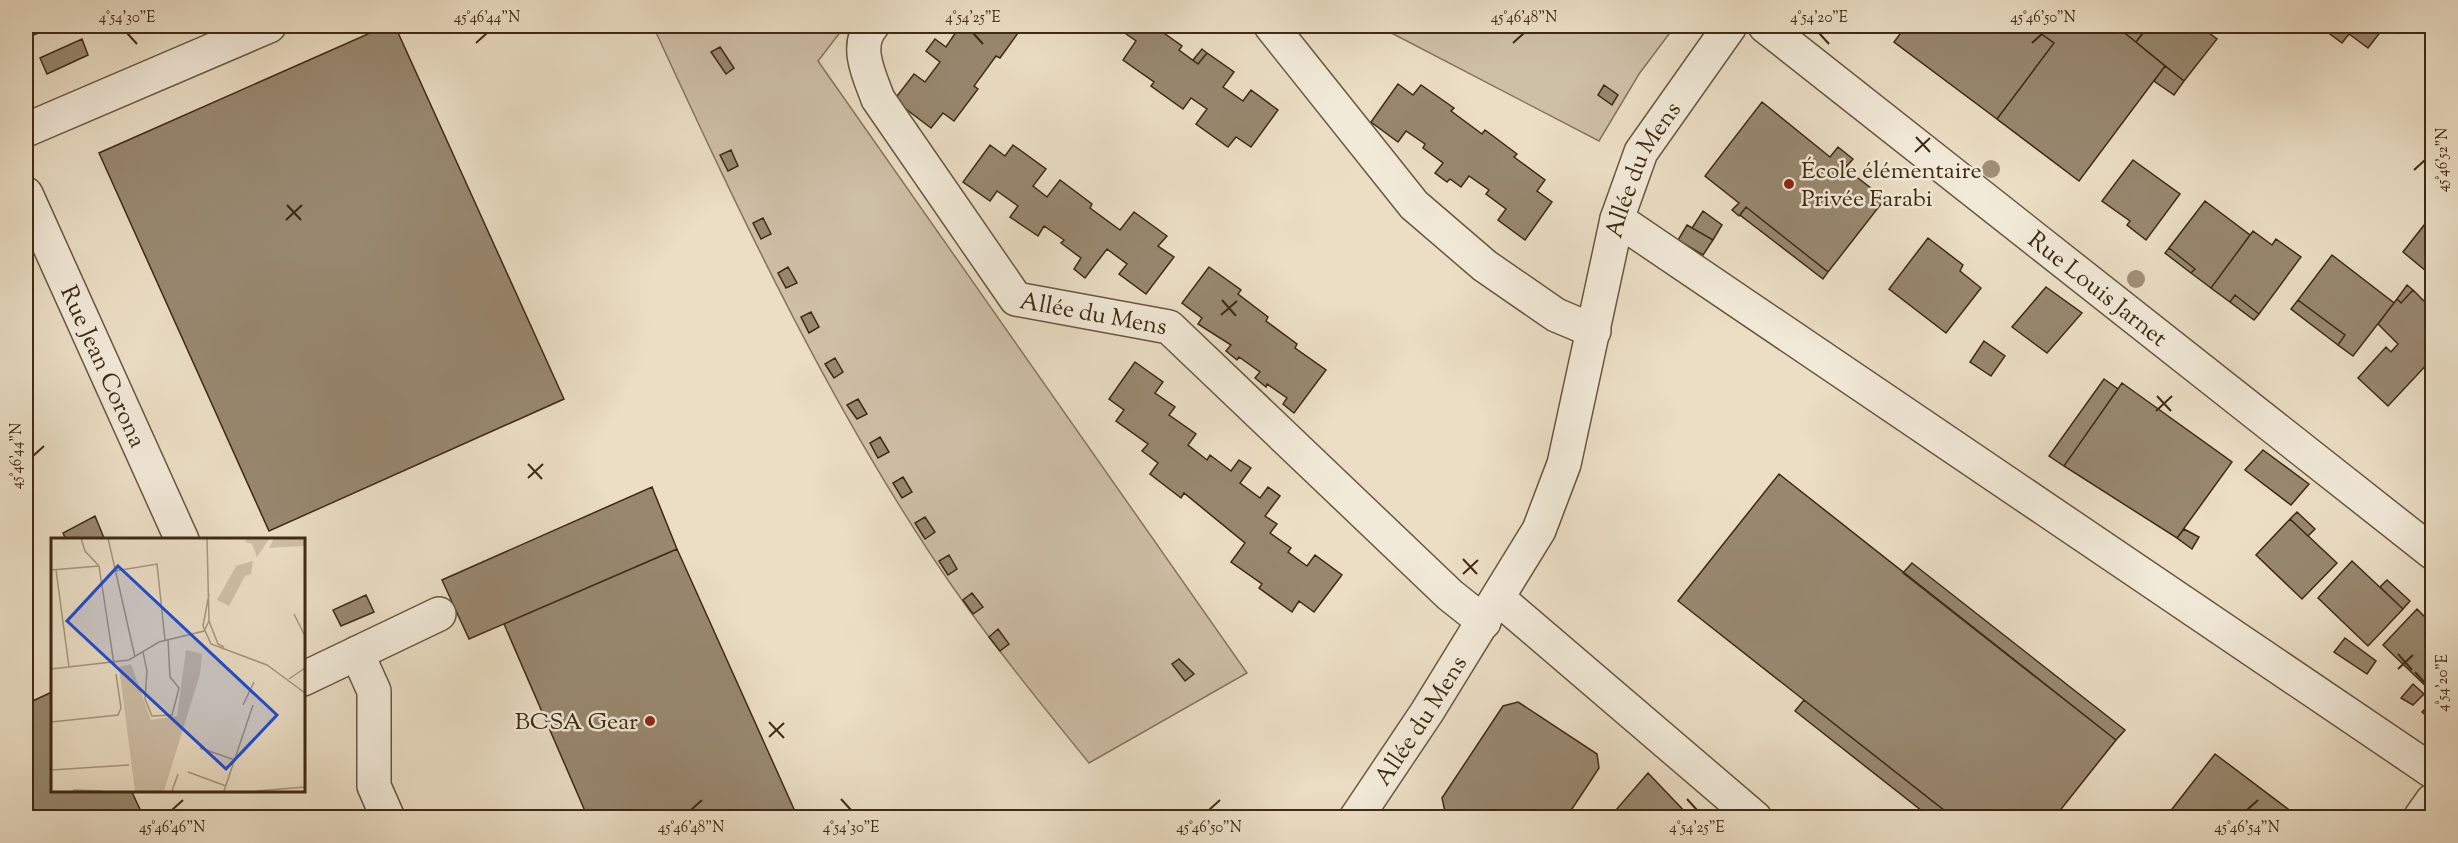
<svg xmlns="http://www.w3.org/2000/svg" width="2458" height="843" font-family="'Sorts Mill Goudy',serif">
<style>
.green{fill:#cebfa7;stroke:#86745d;stroke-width:1.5}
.building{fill:#988870;stroke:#3e2a13;stroke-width:1.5}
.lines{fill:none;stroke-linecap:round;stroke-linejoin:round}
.minor-casing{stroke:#695740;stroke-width:36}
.minor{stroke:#f2ead9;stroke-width:33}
.tree{fill:#a08f77}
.ticks{fill:none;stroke:#3e2a13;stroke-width:2}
.poi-dot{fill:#8f2418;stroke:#f2ead9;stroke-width:2}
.labels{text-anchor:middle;stroke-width:5;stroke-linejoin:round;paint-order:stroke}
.poi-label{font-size:24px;fill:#3e2a13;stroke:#f2ead9;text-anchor:start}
.street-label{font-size:24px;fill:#3e2a13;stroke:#f2ead9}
.inset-road{fill:none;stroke:#a6967e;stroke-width:1.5}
.view{fill:#1d4ed8;fill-opacity:0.15;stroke:#1d4ed8;stroke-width:3}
.inset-edge{fill:none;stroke:#3e2a13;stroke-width:3}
.neatline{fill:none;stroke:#3e2a13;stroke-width:2}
.ticks-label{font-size:15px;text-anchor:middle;fill:#3e2a13}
</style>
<rect width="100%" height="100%" fill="#ebdec5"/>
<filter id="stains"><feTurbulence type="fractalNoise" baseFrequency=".00333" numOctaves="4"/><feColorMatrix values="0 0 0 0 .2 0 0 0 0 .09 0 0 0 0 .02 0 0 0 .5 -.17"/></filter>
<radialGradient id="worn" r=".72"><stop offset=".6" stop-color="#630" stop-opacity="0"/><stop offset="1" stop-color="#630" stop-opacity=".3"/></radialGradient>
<path class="green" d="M653 26H845L818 61 1247 673 1089 763C1041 704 993 645 950 583 831 410 741 216 653 26Z
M1378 26H1675L1639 74 1599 141Z"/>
<path class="building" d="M26 26H56L31 36Z
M386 26H395L564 399 269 531 99 153Z
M960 26 964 29 967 26H1023L1000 58 996 56 974 86 978 89 954 121 943 113 931 128 894 100 914 74 925 82 940 62 926 51 935 39 946 47Z
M1115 26H1165L1161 31 1182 46 1179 50 1198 64 1207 53 1234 72 1223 87 1243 101 1251 90 1278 110 1251 147 1236 137 1228 147 1196 124 1207 109 1191 98 1183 109 1151 86 1154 82 1123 60 1136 41Z
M1906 26H2030L2054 43 1997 119 1894 42Z
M2030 26H2116L2165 66 2079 181 1997 119 2054 43Z
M2116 26H2145L2147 27 2136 42Z
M2149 26H2200L2217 39 2184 81 2136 42Z
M2336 26H2385L2368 48 2349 34 2342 43 2330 34Z
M82 39 88 55 47 74 40 58Z
M720 47 734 68 726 74 711 52Z
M1202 49 1207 53 1198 64 1193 60Z
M2165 66 2184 81 2174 95 2154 81Z
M1398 84 1413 95 1421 85 1454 108 1451 111 1482 134 1485 130 1517 154 1514 157 1545 180 1537 191 1552 202 1525 240 1498 220 1506 209 1486 194 1489 190 1469 176 1461 187 1450 179 1447 182 1435 173 1443 163 1423 148 1425 144 1406 131 1398 142 1371 122Z
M1604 85 1618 95 1612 105 1598 95Z
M1762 102 1830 157 1838 147 1853 159 1845 168 1885 199 1828 272 1746 207 1739 216 1732 210 1739 203 1705 176Z
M990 145 1005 156 1013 145 1046 169 1033 186 1047 197 1060 180 1092 204 1090 208 1120 230 1134 212 1167 236 1158 246 1174 257 1146 294 1119 274 1127 264 1107 249 1085 278 1074 269 1081 258 1061 243 1064 240 1044 226 1038 236 1010 217 1018 206 997 191 990 201 963 182Z
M731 150 738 166 728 171 720 155Z
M2133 160 2180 194 2146 240 2127 225 2130 221 2102 201Z
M2205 201 2250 235 2211 288 2191 273 2195 269 2169 248Z
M1746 207 1828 272 1823 279 1740 215Z
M1703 211 1722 225 1713 240 1692 228Z
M2432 215V276L2403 252Z
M763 218 771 234 761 239 753 223Z
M1687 225 1713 240 1703 255 1678 240Z
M2253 231 2272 245 2276 239 2301 257 2259 314 2235 295 2230 302 2211 288Z
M1928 238 1963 265 1960 271 1981 288 1946 333 1889 289Z
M2169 248 2195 269 2191 273 2165 253Z
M2332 255 2394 303 2353 356 2338 345 2345 335 2298 300Z
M788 267 797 283 786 288 778 273Z
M1209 267 1241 290 1238 294 1268 317 1266 321 1297 344 1295 348 1326 370 1294 413 1283 404 1287 398 1267 384 1266 387 1255 378 1260 372 1239 357 1237 360 1226 351 1231 345 1198 324 1202 318 1182 303Z
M2407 285 2413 290 2401 303 2397 299Z
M2046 287 2082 313 2047 353 2012 327Z
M2413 290 2432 309V359L2388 406 2358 378 2386 347 2391 352 2398 344 2378 324 2397 299 2401 303Z
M2235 295 2259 314 2254 320 2230 302Z
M2298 300 2345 335 2338 345 2291 309Z
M811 312 819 327 809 333 801 317Z
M1984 341 2005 356 1991 376 1970 362Z
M835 358 843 372 834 378 825 364Z
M1135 362 1163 382 1155 393 1175 407 1169 415 1196 434 1188 445 1207 460 1210 455 1231 471 1239 460 1251 468 1240 483 1260 498 1268 487 1280 496 1265 516 1277 524 1270 533 1291 548 1288 552 1307 566 1315 555 1342 575 1314 612 1299 601 1292 612 1259 588 1262 584 1231 562 1245 543 1184 493 1181 498 1150 474 1158 463 1142 451 1148 444 1116 421 1124 410 1109 399Z
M2104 379 2118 389 2064 466 2049 456Z
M2122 383 2232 462 2177 538 2064 466Z
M858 399 867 414 857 419 847 405Z
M880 437 889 452 878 458 870 443Z
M2263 450 2309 484 2291 505 2245 470Z
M1779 474 2116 740 2054 818H1954L1678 601Z
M903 477 912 492 902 498 893 483Z
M652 487 677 549 469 639 442 580Z
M2297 512 2315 529 2308 536 2290 519Z
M95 516 104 538 66 540 63 533Z
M925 517 935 532 925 539 915 523Z
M2290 519 2337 563 2302 599 2256 555Z
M2184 529 2199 537 2192 549 2177 538Z
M677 549 798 818H588L504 624Z
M949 555 957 569 948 575 939 561Z
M2352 561 2403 609 2368 646 2318 598Z
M1912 563 2125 730 2116 740 1903 573Z
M2387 580 2410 601 2403 609 2380 587Z
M972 593 983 607 973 614 963 600Z
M366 595 374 612 341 626 333 610Z
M2417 609 2432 624V685L2429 689 2383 645Z
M998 629 1009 644 1000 651 989 637Z
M2345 638 2376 661 2367 674 2334 652Z
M1179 659 1194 674 1185 681 1172 664Z
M2413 684 2424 694 2413 705 2401 698Z
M52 692V790H131L144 818H26V704Z
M1804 700 1954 818H1931L1795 711Z
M1518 702 1597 754 1599 768 1566 818H1454L1445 812 1442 798 1503 706Z
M2431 703 2432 704V721L2422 712Z
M2215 754 2300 818H2165Z
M1648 773 1691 818H1609Z"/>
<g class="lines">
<defs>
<g id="minor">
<path id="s1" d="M872 26C854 46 870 77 878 99L1016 299 1169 327 1450 595 1484 622"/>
<path d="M1271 26 1414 205 1485 266 1556 315 1594 331"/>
<path id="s2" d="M1765 26 2432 552"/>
<path d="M26 130 269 26"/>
<path id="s3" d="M26 194 182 540"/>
<path d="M1617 219 2432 771"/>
<path d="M1499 599 1755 818"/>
<path d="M357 653 374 691V786L388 818"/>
<path d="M303 679 439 614"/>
<path id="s4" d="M1356 818 1427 712 1539 530 1564 464 1617 219 1641 152 1730 26"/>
<path d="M2420 818 2432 801"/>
</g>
</defs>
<use href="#minor" class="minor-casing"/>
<use href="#minor" class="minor"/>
</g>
<g class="tree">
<circle cx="1991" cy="169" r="9"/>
<circle cx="2136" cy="279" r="9"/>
</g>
<path class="ticks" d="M127 33 137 44M973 33 983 44M1819 33 1829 44M476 43 487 33M1513 43 1524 33M2032 43 2043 33M1916 137 1930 152M1915 152 1930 138M2414 170 2425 160M287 205 301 220M286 220 302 205M1222 300 1236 316M1221 315 1237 301M2157 396 2171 411M2156 411 2172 396M33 456 44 446M528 464 542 479M528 478 543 464M1463 559 1477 574M1463 574 1478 560M2398 654 2412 670M2398 669 2413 655M2415 672 2425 683M769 722 784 738M769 737 784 723M841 799 851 810M1687 799 1697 810M172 810 183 800M691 810 702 800M1209 810 1220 800M2247 810 2258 800"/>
<g class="poi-dot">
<circle cx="1789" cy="184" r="6"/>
<circle cx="650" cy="721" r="6"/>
</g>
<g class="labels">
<g class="poi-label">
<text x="1801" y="178">École élémentaire<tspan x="1801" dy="28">Privée Farabi</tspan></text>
<text x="638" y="729" text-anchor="end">BCSA Gear</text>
</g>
<g class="street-label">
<text dy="8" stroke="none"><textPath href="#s4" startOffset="718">Allée du Mens</textPath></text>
<text dy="8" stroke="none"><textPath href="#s2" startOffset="424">Rue Louis Jarnet</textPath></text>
<text dy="8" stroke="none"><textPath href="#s1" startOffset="399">Allée du Mens</textPath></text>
<text dy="8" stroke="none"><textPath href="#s3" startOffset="189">Rue Jean Corona</textPath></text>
<text dy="8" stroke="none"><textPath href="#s4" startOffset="117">Allée du Mens</textPath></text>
</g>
</g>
<g transform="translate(51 538)">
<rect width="254" height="254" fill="#ebdec5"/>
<path d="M196 0H219L206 19 201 6 194 4ZM223 0H253V8L218 10ZM202 23 200 36 194 38 178 68 166 62 185 28ZM135 112 151 116 149 136 113 253H84L68 129 80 126 100 182 126 178Z" fill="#cebfa7"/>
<path class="inset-road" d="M30 0 34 13 48 28M57 0 84 119M156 0 158 83 167 106 173 109M48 28 63 126M0 32 48 28M5 32 18 129M64 33 106 26 114 102M158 56 152 88 160 106 216 127 254 155M243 76 254 98M92 114 96 133 94 161 101 178 121 177 128 150 119 139 117 101M0 131 78 122 108 104 153 93 158 83M238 141 254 130M192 167 203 144M0 184 67 177 70 170 65 136M149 210 184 222M0 232 78 227M137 234 175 248M22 252 52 253M121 253 127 236M173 253 202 167M206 253 254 249"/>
<path class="view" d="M67 28 226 177 175 231 16 83Z"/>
<rect width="254" height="254" class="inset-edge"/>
</g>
<rect width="2458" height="843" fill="none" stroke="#ebdec5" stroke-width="66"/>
<rect x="33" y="33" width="2392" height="777" class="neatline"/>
<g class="ticks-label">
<text x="127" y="22">4°54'30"E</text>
<text x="487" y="22">45°46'44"N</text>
<text x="973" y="22">4°54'25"E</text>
<text x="1524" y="22">45°46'48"N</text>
<text x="1819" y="22">4°54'20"E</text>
<text x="2043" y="22">45°46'50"N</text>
<text transform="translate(2442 160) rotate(-90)" y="5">45°46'52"N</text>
<text transform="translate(16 456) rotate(-90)" y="5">45°46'44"N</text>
<text transform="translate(2442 683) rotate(-90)" y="5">4°54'20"E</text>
<text x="172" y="832">45°46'46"N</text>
<text x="691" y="832">45°46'48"N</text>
<text x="851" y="832">4°54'30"E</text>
<text x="1209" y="832">45°46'50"N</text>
<text x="1697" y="832">4°54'25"E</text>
<text x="2247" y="832">45°46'54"N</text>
</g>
<rect width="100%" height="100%" filter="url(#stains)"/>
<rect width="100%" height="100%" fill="url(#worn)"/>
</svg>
